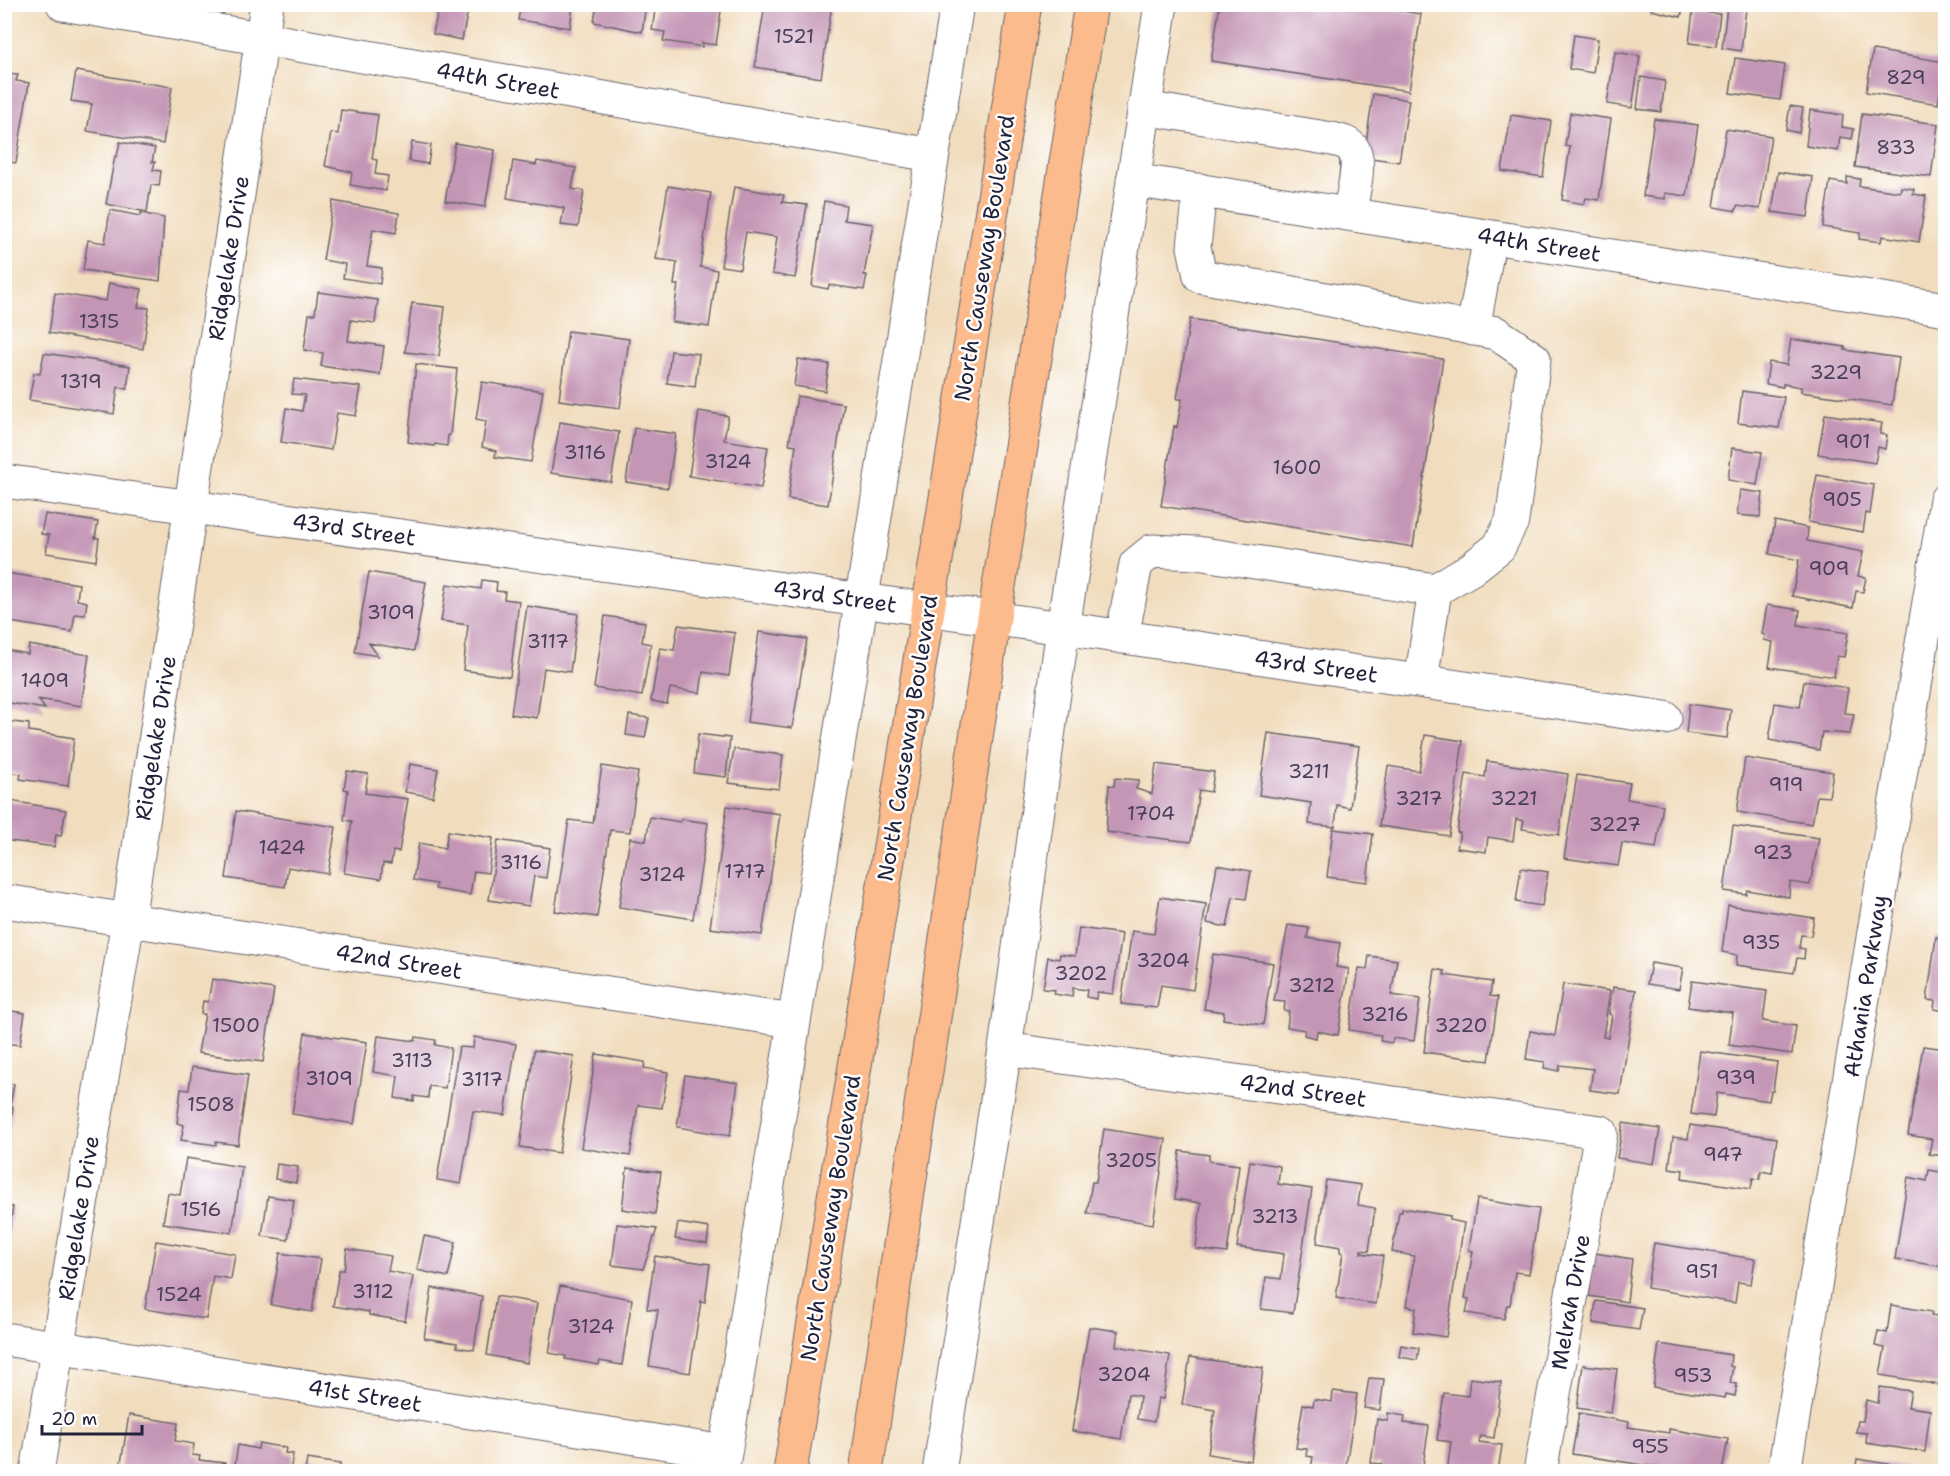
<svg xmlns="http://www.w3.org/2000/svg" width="1950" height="1476" font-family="'Shantell Sans',sans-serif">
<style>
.building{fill:#c496b6}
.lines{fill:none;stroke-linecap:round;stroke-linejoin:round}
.minor-casing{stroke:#6a6369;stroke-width:35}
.highway-casing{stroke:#6a6369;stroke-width:35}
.minor{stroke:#fff;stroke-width:33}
.highway{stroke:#fbbb8c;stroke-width:33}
.labels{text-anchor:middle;stroke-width:5;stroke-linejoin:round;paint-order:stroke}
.number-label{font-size:20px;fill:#4a3f5a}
.street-label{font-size:22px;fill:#22223b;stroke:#fff}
</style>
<rect width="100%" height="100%" fill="#fff"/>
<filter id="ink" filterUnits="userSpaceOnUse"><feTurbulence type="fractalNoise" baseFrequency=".0167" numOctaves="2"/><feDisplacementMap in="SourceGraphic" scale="12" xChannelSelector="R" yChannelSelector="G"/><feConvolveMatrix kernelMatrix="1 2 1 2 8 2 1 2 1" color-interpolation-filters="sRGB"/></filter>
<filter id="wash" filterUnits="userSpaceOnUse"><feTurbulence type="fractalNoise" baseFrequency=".008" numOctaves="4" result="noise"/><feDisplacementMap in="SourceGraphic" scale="24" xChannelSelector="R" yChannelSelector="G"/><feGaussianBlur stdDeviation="1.35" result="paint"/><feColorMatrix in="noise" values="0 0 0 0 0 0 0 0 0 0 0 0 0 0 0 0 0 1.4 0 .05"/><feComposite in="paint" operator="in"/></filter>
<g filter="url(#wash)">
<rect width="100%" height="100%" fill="#f1ddbe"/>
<g id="blocks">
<path class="building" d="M443 4H464L463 9 468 10 462 40 433 34 439 6H442Z
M521 4H573L570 28 518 20Z
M597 4H646L642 32 594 22Z
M656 4H722L716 45 702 43V47L663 41 665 32 652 30Z
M765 4H832L821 78 755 67Z
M1220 4H1360L1421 14 1409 91 1211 61Z
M1653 4H1684L1681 17 1651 10Z
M1909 4H1946V11L1909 6Z
M1727 7 1746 9 1741 51 1722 48Z
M1693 11 1720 14 1716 46 1689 43Z
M1574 35 1598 39 1593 73 1569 69Z
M1873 50 1945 62 1938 104 1866 92Z
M1615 52 1640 56 1632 108 1607 104Z
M1735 58 1785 65 1780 100 1730 93Z
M76 71 172 87 163 144 87 131 92 104 71 101Z
M5 74 18 75 16 81 29 83 16 163 4 161Z
M1641 77 1665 81 1661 112 1637 109Z
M1373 94 1409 100 1399 162 1364 157Z
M1790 106 1803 108 1799 133 1786 130Z
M341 110 378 115 372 159 377 160 375 174 388 176 386 191 350 185 352 172 325 166 331 133 338 134Z
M1810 110 1843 115 1842 127 1854 129 1852 139 1840 137 1838 151 1806 146Z
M1570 113 1611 119 1599 200 1586 198 1584 204 1562 200 1570 147 1565 146Z
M1862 114 1938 124 1931 177 1855 167Z
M1511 115 1551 121 1543 177 1502 171Z
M1654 119 1698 125 1687 196 1665 193V199L1643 196Z
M1726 129 1771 136 1760 209 1737 206 1736 211 1714 207Z
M120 142 155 148 152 162H155L153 170 161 171 159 186 151 185 147 212 106 204 115 156H117Z
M412 142 431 145 428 164 409 161Z
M455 143 495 150 485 207 445 201Z
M513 161 536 165 537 161 576 168 572 189 584 191 578 227 561 225 564 208 507 198Z
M1778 172 1813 177 1808 217 1772 212Z
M1847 177 1860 179 1859 186 1900 192 1901 187 1914 189 1913 194 1926 196 1919 242 1882 236 1881 242 1859 239 1860 233 1823 227 1830 181 1847 184Z
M668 186 711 193 700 267 717 270 709 327 672 322 678 285H674L677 262 656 259Z
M734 187 784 195 782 202 807 205 795 278 772 274 777 237 746 232 740 269 721 266Z
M333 201 399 213 396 233 373 229 367 266 382 268 380 284 343 278 345 264 323 260Z
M824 201 846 205 844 220 873 224 864 275H867L864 290 829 285 828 289 812 286Z
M110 210 140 216 141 213 164 218 160 281 83 270 88 240 105 243Z
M109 283 142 289 138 307 149 308 143 349 49 333 55 293 106 301Z
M318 292 378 300 375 323 351 320 348 341 384 346 380 375 321 366 323 353 304 350 309 314H315Z
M412 303 445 307 439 356 405 352Z
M1190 319 1443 359 1413 547 1161 506 1174 426 1177 427 1182 399H1177Z
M568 331 629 339 620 408 559 400Z
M1791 339 1845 347V350L1899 358 1892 405 1801 392V387L1783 384V387L1766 384 1769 362 1787 365Z
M671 351 699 354 695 387 667 383Z
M44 353 130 366 127 389 118 387 114 414 29 400 34 373 40 374Z
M798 359 829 364 825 391 794 386Z
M416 364 457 369 450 435H448L447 446 435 444 434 446 408 442Z
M294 379 361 387 356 416 337 413 331 450 281 442 286 408 302 411 305 395 292 394Z
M482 382 543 391 531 462 495 457 496 451 482 447 486 421 476 419Z
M1742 391 1784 397 1779 428 1738 423Z
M797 396 844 404 828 505 788 499 796 445 789 444Z
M699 411 728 416 724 440 768 447 761 488 689 476Z
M1825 414 1882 423 1880 434 1887 435 1885 449 1878 447 1875 463 1818 454Z
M560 422 619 432 611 482 551 473Z
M634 428 676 434 668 488 626 482Z
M1732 448 1762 452 1757 485 1728 480Z
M1817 475 1874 485 1870 514 1866 513 1863 532 1808 522Z
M1740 490 1763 493 1760 517 1737 515Z
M45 514 98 522 95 538H99L96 561 46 553 49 535 41 534Z
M1775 521 1808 528 1807 541 1863 552 1858 576 1866 578 1863 592 1856 591 1853 608 1792 596 1799 560 1769 554Z
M369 572 426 582 414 651 369 643 378 656 355 652Z
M5 573 79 584 77 600 87 602 85 615 75 614 72 632 4 621Z
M482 580 497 582 496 591 505 592 504 599 519 601 510 677 463 670 468 625 441 621 447 584 481 589Z
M1767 605 1800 610 1798 625 1848 633 1844 657 1837 656 1834 677 1769 667 1773 642 1764 640 1765 635 1762 634Z
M527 606 578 614 570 672 544 668 537 718 511 714Z
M605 616 645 622 642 642 651 644 642 696 594 688Z
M678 625 735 633 729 676 703 672 700 693 670 688 667 704 651 701 660 648 674 650Z
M759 632 807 639 792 728 747 722Z
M29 645 89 655 81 706 38 699 45 709 4 702V662L6 650 28 654Z
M1804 681 1848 688 1844 713 1854 714 1850 734 1822 732 1819 750 1769 740 1775 703 1800 707Z
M1689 704 1731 710 1727 738 1686 733Z
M629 715 649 718 645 738 626 735Z
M4 721 29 724V731L74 738 68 786 20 779 21 774 4 772Z
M1268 733 1359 746 1350 808 1337 805 1335 827 1309 824 1311 803 1259 795Z
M698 734 730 738 726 777 694 773Z
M1425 735 1463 741 1449 836 1379 826 1388 766 1419 771Z
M734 749 783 755 779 789 728 783Z
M1745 758 1833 772 1829 797 1817 796 1812 824 1737 812Z
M1487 761 1568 774 1559 835 1522 829 1524 821 1516 819 1513 841 1488 837 1486 852 1457 848 1460 833 1457 832 1466 774 1485 777Z
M410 764 438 769 433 797 405 792Z
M1156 764 1214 772 1211 792 1199 790 1191 842 1106 832 1109 785 1114 786 1115 778 1139 780 1136 789 1152 794Z
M602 766 638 772 630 832 610 830 597 917 555 911 569 820 593 823Z
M347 771 368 774 365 793 408 799 399 852 393 851 391 864 383 863 381 879 344 873 352 821 344 820 348 790 344 789Z
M1577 775 1630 783 1627 799 1663 805 1656 848 1622 843 1618 866 1564 858Z
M4 800 66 810 61 836 56 835 54 847 4 840Z
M727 806 780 814 762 935 710 928Z
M236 811 336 827 328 874 288 867 285 887 226 878Z
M650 817 680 822 681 819 708 823 693 919 619 907 630 838 646 841Z
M1733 826 1819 838 1810 885 1790 882 1789 897 1747 890 1746 894 1724 891Z
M1333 829 1373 834 1367 882 1327 877Z
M448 831 493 838 488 873 474 871 470 895 435 889 436 884 413 880 419 843 445 848Z
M498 840 550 848 546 878 534 876 529 906 489 900Z
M1217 865 1251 871 1246 899 1233 897 1227 927 1207 923Z
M1521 868 1548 872 1542 906 1516 902Z
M1160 897 1206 904 1193 990 1161 985 1157 1008 1121 1004 1132 931 1154 934Z
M1728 905 1814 918 1811 936 1801 935 1799 948 1805 949 1804 959 1797 958 1794 973 1736 965 1737 955 1722 952Z
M1288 925 1309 928 1307 938 1340 943 1336 967 1349 969 1338 1035 1317 1031 1316 1038 1304 1035 1305 1030 1287 1027 1289 1012 1284 1011 1285 1002 1274 1001Z
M1079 928 1122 934 1113 994 1097 992 1096 999 1086 997 1087 990 1073 988 1072 997 1054 994 1055 990 1043 989 1048 957 1059 959 1060 954 1075 956Z
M1936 937 1946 938V1011L1934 1009 1935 1001 1927 1000Z
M1213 954 1273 963 1263 1025 1223 1019 1224 1012 1204 1009Z
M1369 956 1397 960 1391 995 1420 999 1414 1041 1393 1038 1392 1043 1380 1041 1381 1035 1349 1030 1359 968 1367 969Z
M1651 963 1683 968 1679 989 1647 984Z
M1435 969 1445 971 1444 975 1492 982 1490 996 1498 997 1489 1061 1424 1052Z
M212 979 274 989 263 1062 198 1053 205 1014H201L203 1001 208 1002Z
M1692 981 1767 991 1763 1021 1796 1026 1792 1054 1729 1045 1733 1013 1688 1007Z
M1563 984 1610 991 1603 1037 1608 1038 1612 1015 1609 1014 1613 987 1636 990 1620 1094 1590 1090 1593 1069 1560 1065 1559 1071 1544 1068 1545 1062 1526 1059 1530 1031 1555 1036Z
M4 1010 25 1013 20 1045 4 1043Z
M305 1033 367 1042 354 1124 292 1114Z
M378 1036 415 1041 416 1037 436 1040 435 1045 451 1048 445 1088 429 1086 428 1098 414 1096V1101L395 1098 398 1076 373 1072Z
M474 1037 516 1044 505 1115 473 1111 461 1184 437 1180 459 1047 473 1048Z
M1923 1046 1946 1049V1156L1929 1154 1932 1139 1908 1135Z
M534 1050 574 1056 559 1153 520 1147Z
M1700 1051 1777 1062 1773 1091H1771L1769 1101 1717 1093 1714 1117 1691 1114Z
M596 1054 645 1062 644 1068 668 1072 662 1108 638 1105 630 1156 581 1148Z
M192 1067 248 1075 238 1145 216 1142V1145L181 1140 184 1125 177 1123 181 1089 189 1090Z
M685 1075 738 1083 730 1136 677 1127Z
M4 1083 14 1084 10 1106 13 1107 7 1143 4 1142Z
M1623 1123 1660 1129 1654 1164 1617 1158Z
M1690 1125 1777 1138 1772 1173 1761 1171 1760 1179 1753 1178 1751 1189 1682 1178 1683 1170 1669 1168 1673 1137 1688 1139Z
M1104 1129 1166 1139 1153 1224 1087 1213 1092 1182H1096Z
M1180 1151 1209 1155V1161L1239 1165 1227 1253 1196 1249 1201 1203 1175 1199Z
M186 1158 242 1167 232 1233 163 1223 168 1193 180 1195Z
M1250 1161 1280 1166 1278 1184 1312 1189 1293 1313 1261 1309 1266 1277 1281 1279 1284 1254 1237 1247Z
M277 1164 298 1167 296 1183 275 1179Z
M627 1168 661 1172 655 1214 622 1209Z
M1929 1170 1946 1173V1258L1944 1267 1895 1259 1908 1177 1927 1181Z
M1326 1180 1361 1185 1358 1205 1375 1208 1369 1251 1361 1250V1253L1383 1256 1376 1304 1336 1298 1343 1253 1340 1252V1247L1317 1243Z
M268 1196 294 1200 288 1240 262 1236Z
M1477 1199 1539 1209 1529 1274 1515 1272 1510 1305H1507L1504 1319 1466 1313 1469 1299 1465 1298 1473 1251 1469 1250Z
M5 1206 13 1207 6 1252H5Z
M1402 1208 1450 1216V1220L1464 1223 1446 1337 1413 1332 1416 1308 1407 1306 1414 1256 1392 1252 1399 1212H1402Z
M678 1223 709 1228 707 1244 675 1239Z
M617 1224 657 1229 643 1269 612 1265Z
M424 1236 456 1242 448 1277 417 1270Z
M156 1241 235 1254 231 1279 213 1276 206 1319 145 1309Z
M1654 1243 1755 1259 1751 1284 1738 1282 1735 1303 1647 1288Z
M347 1249 391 1256 388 1271 413 1276 405 1321 369 1315V1312L333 1306 339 1270H344Z
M280 1253 321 1259 312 1312 271 1305Z
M1595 1253 1632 1259 1627 1302 1589 1296Z
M655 1256 710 1264 705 1302 701 1301 690 1373 649 1366 658 1310 647 1309Z
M560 1286 632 1299 622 1365 600 1361 599 1365 565 1359 566 1356 549 1353Z
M432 1288 482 1296 474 1350 457 1347V1343L424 1338Z
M496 1296 537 1303 527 1363 487 1355Z
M1596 1301 1643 1308 1639 1330 1593 1323Z
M1891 1305 1932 1312 1931 1315 1946 1318V1386L1880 1375 1885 1348 1875 1346 1878 1331 1887 1333Z
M1089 1327 1118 1331 1116 1346 1170 1355 1163 1399 1158 1398 1154 1422 1137 1419 1140 1396 1128 1394 1121 1439 1072 1431Z
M1659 1344 1731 1355 1730 1366 1733 1367 1730 1383 1737 1384 1735 1396 1726 1394 1725 1398 1653 1387Z
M1401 1345 1419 1348 1417 1360 1399 1357Z
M1190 1357 1263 1368 1251 1461 1208 1454 1215 1410 1182 1404Z
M1583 1365 1617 1369 1611 1413 1577 1408Z
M1369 1378 1384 1379 1380 1410 1364 1408Z
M1470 1378 1501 1382 1494 1438 1480 1436 1479 1442 1502 1445 1498 1472H1447L1451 1442 1437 1440 1444 1393 1468 1396Z
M1880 1387 1911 1391 1908 1407 1930 1410 1925 1452 1866 1443 1867 1433 1856 1432 1858 1421H1863L1866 1400 1878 1403Z
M1333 1391 1357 1394 1345 1472 1311 1469 1313 1457 1306 1456 1307 1449 1296 1448 1303 1404 1313 1406 1314 1399 1332 1402Z
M1944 1405H1946V1419H1942Z
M1388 1413 1405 1416 1404 1423 1429 1426 1422 1472 1380 1471 1382 1464 1371 1463 1377 1419 1388 1421Z
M1579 1413 1629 1422 1628 1427 1669 1433V1429L1728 1439 1722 1472H1663V1468L1572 1454Z
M129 1415 178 1423 175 1441 194 1444 192 1455 200 1456 199 1460 225 1463 223 1472H207L198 1469 197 1472H128L120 1469Z
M259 1443 286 1448 285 1453 293 1454 290 1472H234L238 1445 258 1449Z
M307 1459 340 1464V1467L358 1472H305Z
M1857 1459 1926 1470 1925 1472H1855Z"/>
</g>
</g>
<g filter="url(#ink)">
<use href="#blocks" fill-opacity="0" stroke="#6a6369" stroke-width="1.5"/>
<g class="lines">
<defs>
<path id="minor" d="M63 4 932 155
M1144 108 1332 139C1340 141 1348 142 1353 149 1362 161 1352 199 1349 214
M1133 180 1946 309
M1473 329 1490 237
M4 481 1063 628 1665 718
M1122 637 1136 564 1152 551 1197 553 1435 590 1471 569 1499 547 1512 521 1534 359 1496 333 1331 300 1200 276 1194 247 1200 190
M1421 681 1435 590
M4 901 793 1021
M1005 1049 1601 1132 1540 1472
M4 1339 725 1452
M37 1472 128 920 267 4
M722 1472 957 4
M939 1472 1005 1049 1063 628 1161 4
M1784 1472 1946 500"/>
<path id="highway" d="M790 1472 1025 4
M866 1472 994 618 1091 4"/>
</defs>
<use href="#minor" class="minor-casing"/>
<use href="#highway" class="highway-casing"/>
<use href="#minor" class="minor"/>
<use href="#highway" class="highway"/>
</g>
</g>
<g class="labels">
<g class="number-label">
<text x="794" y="43">1521</text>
<text x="1906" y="84">829</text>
<text x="1896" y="154">833</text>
<text x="99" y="328">1315</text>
<text x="1836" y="379">3229</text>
<text x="81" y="388">1319</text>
<text x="1853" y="448">901</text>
<text x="585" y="459">3116</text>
<text x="728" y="468">3124</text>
<text x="1297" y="474">1600</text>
<text x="1842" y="506">905</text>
<text x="1829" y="575">909</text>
<text x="391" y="619">3109</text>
<text x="548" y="648">3117</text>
<text x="45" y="687">1409</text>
<text x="1309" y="778">3211</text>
<text x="1786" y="791">919</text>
<text x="1419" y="805">3217</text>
<text x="1514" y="805">3221</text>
<text x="1151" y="820">1704</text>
<text x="1615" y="831">3227</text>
<text x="282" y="854">1424</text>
<text x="1773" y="859">923</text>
<text x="521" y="869">3116</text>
<text x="745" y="878">1717</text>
<text x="662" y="881">3124</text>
<text x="1761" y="949">935</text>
<text x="1163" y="967">3204</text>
<text x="1081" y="980">3202</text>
<text x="1312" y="992">3212</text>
<text x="1385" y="1021">3216</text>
<text x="236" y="1032">1500</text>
<text x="1461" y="1032">3220</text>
<text x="412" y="1067">3113</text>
<text x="1736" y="1084">939</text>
<text x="329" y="1085">3109</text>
<text x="482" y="1086">3117</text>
<text x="211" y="1111">1508</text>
<text x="1723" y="1161">947</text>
<text x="1131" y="1167">3205</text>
<text x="201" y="1216">1516</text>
<text x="1275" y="1223">3213</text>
<text x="1702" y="1278">951</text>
<text x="373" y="1298">3112</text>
<text x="179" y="1301">1524</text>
<text x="591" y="1333">3124</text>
<text x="1124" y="1381">3204</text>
<text x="1693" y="1382">953</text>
<text x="1650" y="1453">955</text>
</g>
<g class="street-label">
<text transform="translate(498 80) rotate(10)" y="8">44th Street</text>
<text transform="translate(1539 244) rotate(9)" y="8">44th Street</text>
<text transform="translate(228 258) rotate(-81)" y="8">Ridgelake Drive</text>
<text transform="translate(984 258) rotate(-81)" y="8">North Causeway Boulevard</text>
<text transform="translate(354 529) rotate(8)" y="8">43rd Street</text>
<text transform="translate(835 596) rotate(8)" y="8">43rd Street</text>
<text transform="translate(1316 666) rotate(8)" y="8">43rd Street</text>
<text transform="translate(155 738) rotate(-81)" y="8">Ridgelake Drive</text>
<text transform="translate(907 738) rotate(-81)" y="8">North Causeway Boulevard</text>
<text transform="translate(399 961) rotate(9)" y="8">42nd Street</text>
<text transform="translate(1865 986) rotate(-81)" y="8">Athania Parkway</text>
<text transform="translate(1303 1090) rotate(8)" y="8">42nd Street</text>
<text transform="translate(78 1218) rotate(-81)" y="8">Ridgelake Drive</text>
<text transform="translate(830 1218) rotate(-81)" y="8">North Causeway Boulevard</text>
<text transform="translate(1570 1302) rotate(-80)" y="8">Melrah Drive</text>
<text transform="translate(365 1395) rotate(9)" y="8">41st Street</text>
</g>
</g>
<rect width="1950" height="1476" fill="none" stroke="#fff" stroke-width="24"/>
<path d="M42 1425v9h100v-9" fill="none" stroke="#22223b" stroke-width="3"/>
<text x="51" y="1425" font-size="18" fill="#22223b" stroke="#ffffff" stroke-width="4.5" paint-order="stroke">20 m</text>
</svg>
